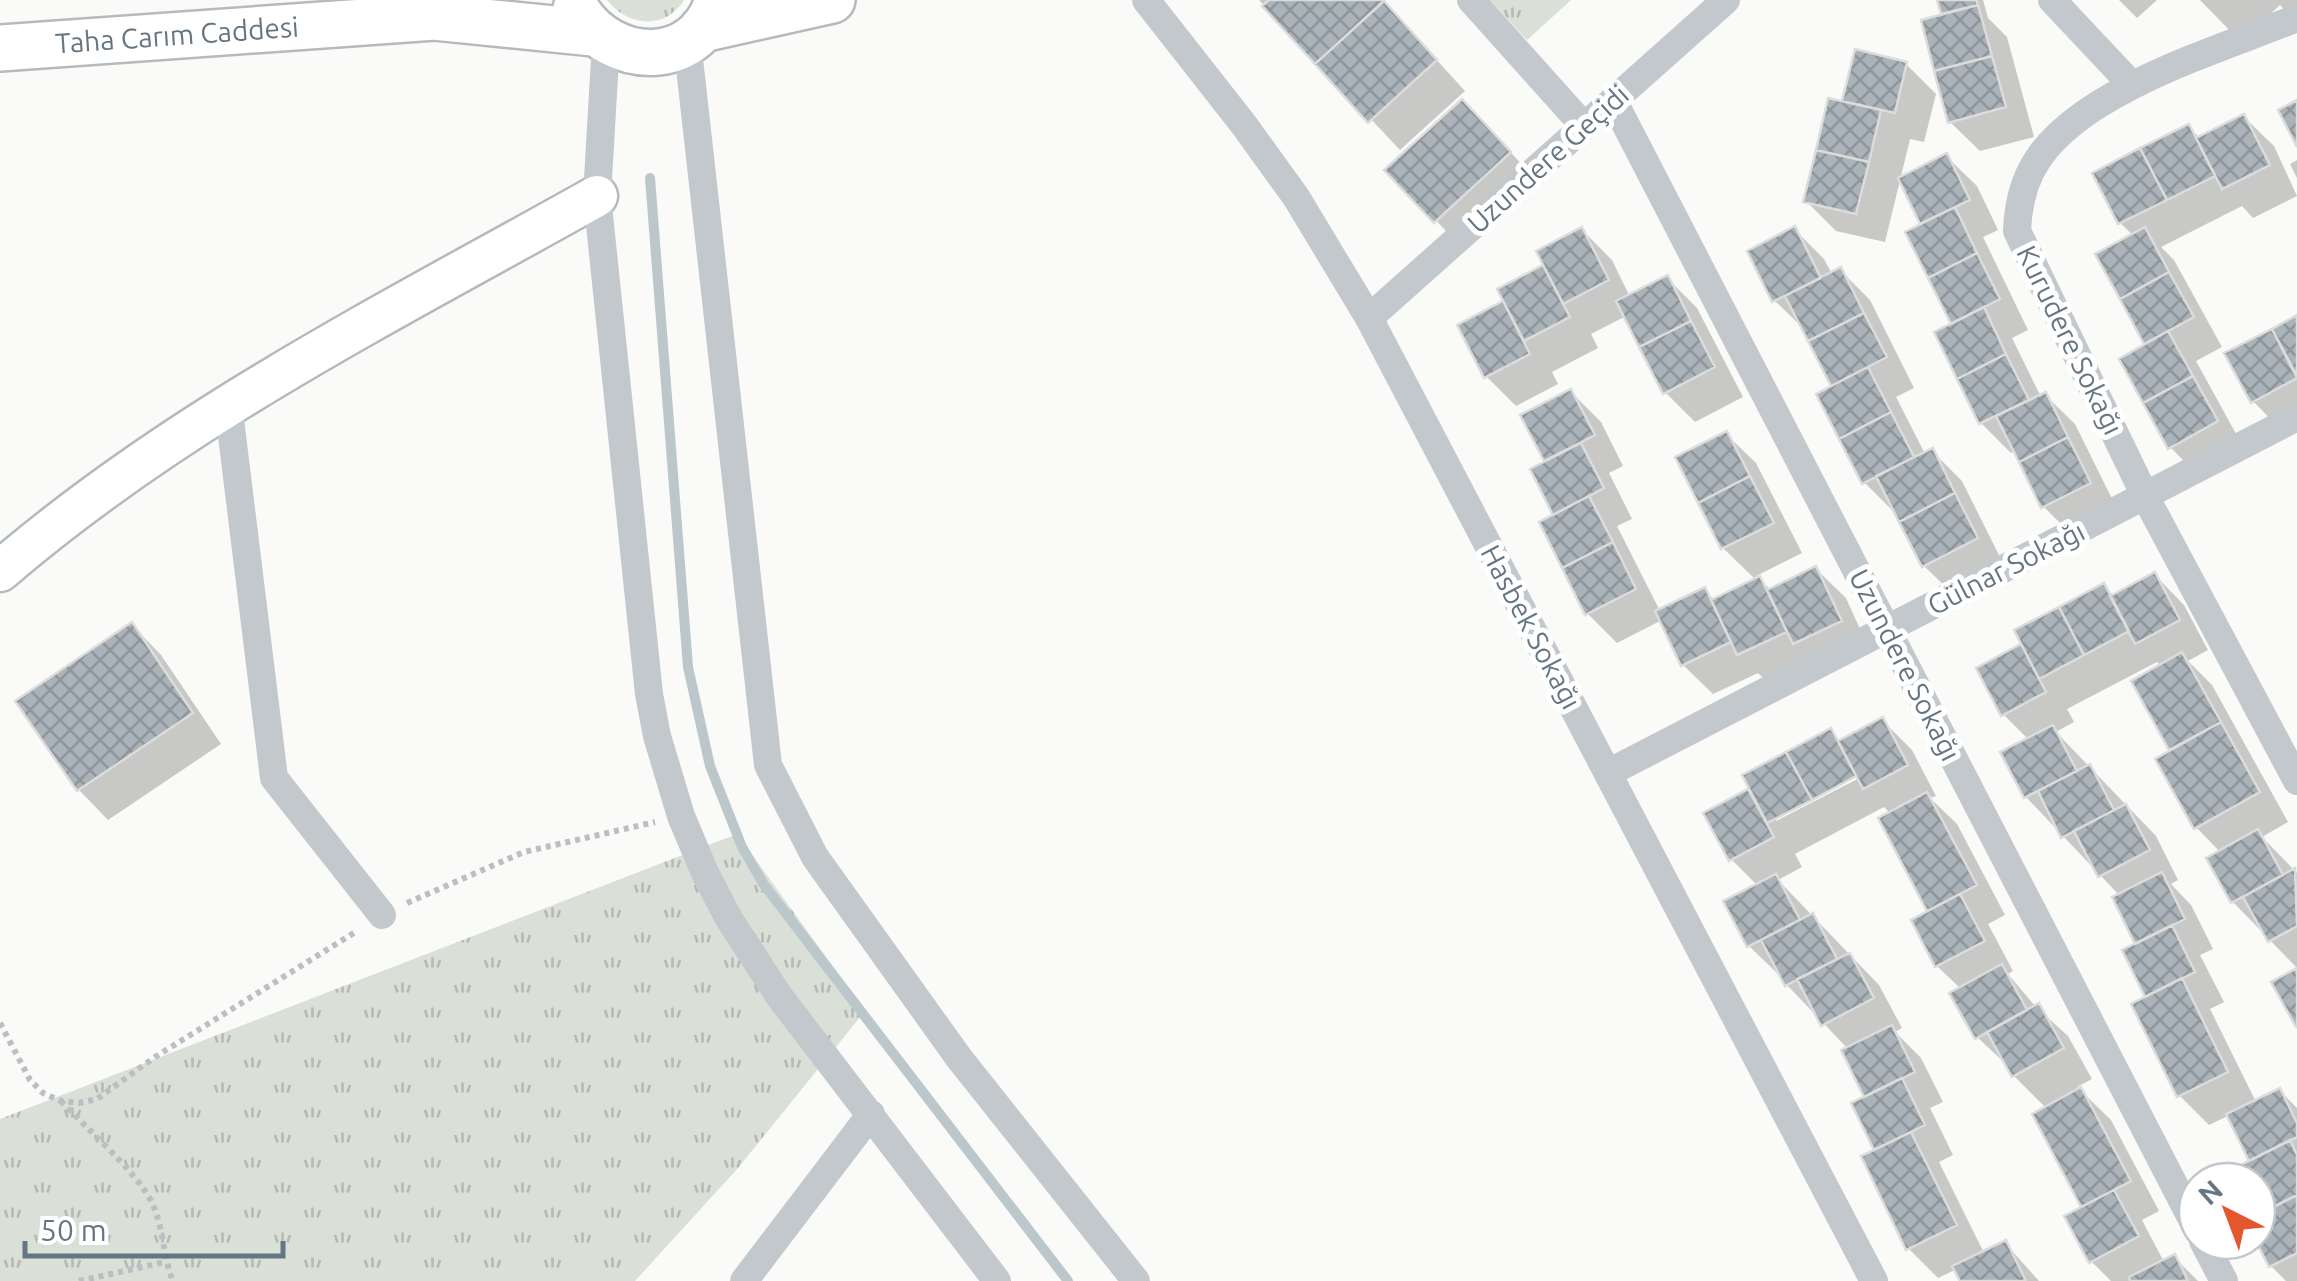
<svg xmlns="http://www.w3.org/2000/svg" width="2297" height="1281" font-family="Ubuntu,sans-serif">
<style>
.grass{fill:url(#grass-tufts)}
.shadow{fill:#0003;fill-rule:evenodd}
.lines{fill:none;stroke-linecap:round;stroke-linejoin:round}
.stream{stroke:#bbc7cb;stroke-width:10}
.building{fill:url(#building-cross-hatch);stroke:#dcdcda;stroke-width:2.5}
.secondary-casing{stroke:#b3babf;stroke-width:45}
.primary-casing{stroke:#b5babe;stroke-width:50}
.path{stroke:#bbbfc2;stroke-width:6;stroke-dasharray:5 5;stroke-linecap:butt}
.street{stroke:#c3c8cc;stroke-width:28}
.secondary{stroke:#fff;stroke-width:40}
.primary{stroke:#fff;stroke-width:45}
.labels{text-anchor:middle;stroke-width:10;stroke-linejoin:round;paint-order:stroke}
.street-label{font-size:28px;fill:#657683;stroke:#fff}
</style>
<defs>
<pattern id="grass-tufts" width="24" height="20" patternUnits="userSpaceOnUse" patternTransform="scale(2.5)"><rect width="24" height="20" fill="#dadfd7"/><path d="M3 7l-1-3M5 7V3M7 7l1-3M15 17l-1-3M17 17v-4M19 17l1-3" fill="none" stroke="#b4b9b4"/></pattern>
<pattern id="building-cross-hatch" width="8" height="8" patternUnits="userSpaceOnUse" patternTransform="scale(2.5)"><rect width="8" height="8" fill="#aab3b9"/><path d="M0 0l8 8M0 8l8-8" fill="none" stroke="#8e969c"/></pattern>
</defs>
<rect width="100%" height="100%" fill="#fafaf8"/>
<path class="grass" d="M607 0H684C665 31 627 26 607 0Z
M1490 0H1571L1527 40Z
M737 834 865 1011 738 1168 635 1281H0V1119Z"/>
<path class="shadow" d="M1259 0H1382L1465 91 1400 150Z
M1939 0H1983L1988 18 2007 37 2034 137 1980 151 1950 122 1946 16Z
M2119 0H2157L2137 18Z
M2200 0H2297V8L2289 15 2280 5 2241 42Z
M1857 52 1906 64 1936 94 1924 142 1910 139 1885 242 1836 231 1806 201 1844 105Z
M2244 117 2274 146 2297 196 2253 218 2242 206 2161 247 2174 260 2222 347 2196 361 2246 452 2200 477 2170 447 2147 345 2098 255 2134 236 2120 223 2188 127 2200 138Z
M1492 132 1539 183 1465 251 1388 170Z
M1947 157 1977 186 1998 230 1983 237 2028 330 2012 338 2041 397 2045 395 2075 424 2119 513 2073 536 2043 506 2016 450 2011 453 1981 423 1937 333 1954 325 1923 225 1901 179Z
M2297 160V178L2290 164Z
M1794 229 1824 259 1832 274 1840 270 1870 300 1914 388 1896 397 1920 444 1925 454 1932 451 1962 481 2006 569 1954 595 1924 566 1897 511 1894 512 1864 482 1834 387 1805 330 1774 300Z
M1582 230 1612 260 1630 297 1667 278 1697 308 1743 397 1695 422 1665 392 1626 316 1591 334 1598 348 1552 372 1558 384 1516 406 1486 376 1460 326 1507 302 1500 290 1546 266Z
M2297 318V423L2282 431 2253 401 2228 355Z
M1571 392 1601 422 1623 466 1609 473 1632 519 1617 526 1660 611 1704 590 1715 601 1757 581 1723 548 1726 434 1756 463 1802 553 1756 576 1771 590 1816 569 1846 598 1870 651 1769 684 1758 673 1713 694 1683 665 1662 620 1617 643 1587 613 1556 516 1547 463 1524 416Z
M2155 575 2184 605 2208 650 2188 661 2212 685 2288 822 2262 837 2297 873V968L2233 902 2221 853 2196 827 2173 751 2134 682 2161 666 2157 662 2067 709 2074 722 2056 732 2156 836 2178 880 2171 884 2191 905 2213 949 2200 955 2224 1002 2210 1009 2256 1102 2280 1091 2297 1108V1281H2286L2271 1266 2263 1215 2257 1202V1181H2246L2253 1162 2230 1115 2209 1125 2179 1095 2148 998 2138 945 2120 896 2026 797 2029 740 2003 714 1980 669 2025 645 2103 586 2114 596Z
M132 625 161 655 221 744 108 820 79 790Z
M1882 720 1912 750 1936 796 1930 798 1957 824 2005 915 1988 924 2013 971 2008 974 2036 1007 2068 1036 2092 1079 2077 1087 2111 1120 2159 1211 2142 1220 2164 1262 2174 1257 2198 1281H2111L2091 1261 2085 1208 2035 1115 2047 1109 2014 1076 2008 1066 1977 1037 1961 989 1937 966 1931 912 1881 819 1891 814 1884 807 1795 854 1802 867 1778 880 1879 985 1902 1028 1895 1032 1921 1058 1943 1102 1930 1108 1953 1155 1939 1162 1984 1253 2005 1243 2039 1281H1963L1957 1269 1938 1278 1908 1248 1877 1151 1867 1098 1848 1049 1787 985 1781 974 1779 975 1749 946 1758 886 1731 859 1707 814 1752 790 1831 731 1841 742ZM1866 768 1869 773 1776 821V816Z"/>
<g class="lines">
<path class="stream" d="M650 178 688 667 710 766 742 847 764 885 1068 1281"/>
</g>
<path class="building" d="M1269 0H1383L1384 1 1315 64 1262 6Z
M1937 0H1976L1978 5 1941 14Z
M1384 1 1437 60 1368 123 1315 64Z
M1978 5 1992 56 1934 71 1921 20Z
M1855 49 1907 62 1895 113 1842 101Z
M1992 56 2006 107 1948 123 1934 71Z
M1828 98 1881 110 1869 162 1816 150Z
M1462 99 1511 152 1434 223 1384 170Z
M2297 100V147L2278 110Z
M2244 114 2270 165 2222 189 2196 138Z
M2189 124 2215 176 2167 200 2140 148Z
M2140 148 2167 200 2118 224 2092 173Z
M1816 150 1869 162 1856 214 1803 202Z
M1947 153 1970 200 1920 224 1898 178Z
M1955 207 1977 253 1928 278 1905 232Z
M1795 226 1821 278 1772 302 1747 251Z
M1582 227 1609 280 1563 304 1536 251Z
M2145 227 2169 272 2120 299 2095 254Z
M1977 253 2000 299 1951 324 1928 278Z
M1543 265 1570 317 1524 341 1497 289Z
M1841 267 1864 313 1808 341 1785 296Z
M2169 272 2194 317 2144 344 2120 299Z
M1668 275 1691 321 1639 347 1616 301Z
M1503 301 1530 354 1484 378 1457 325Z
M1984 307 2006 354 1957 379 1934 332Z
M1864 313 1887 357 1831 386 1808 341Z
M2297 315V376L2272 329Z
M1691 321 1715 367 1663 394 1639 347Z
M2272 329 2297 378 2251 403 2224 353Z
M2168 331 2193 376 2143 403 2119 359Z
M2006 354 2029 400 1979 424 1957 379Z
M1868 367 1891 412 1839 439 1816 394Z
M2193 376 2218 421 2168 449 2143 403Z
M1571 389 1595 435 1544 461 1520 415Z
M2046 392 2068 437 2019 462 1996 416Z
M1891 412 1914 457 1862 484 1839 439Z
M1727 431 1750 476 1698 503 1675 457Z
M2068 437 2091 483 2041 508 2019 462Z
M1581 443 1604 488 1553 515 1530 469Z
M1933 448 1955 493 1899 522 1876 476Z
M1750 476 1774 523 1721 549 1698 503Z
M1955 493 1978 538 1922 567 1899 522Z
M1589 496 1613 542 1562 568 1539 522Z
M1613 542 1636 589 1585 615 1562 568Z
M1816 566 1842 621 1793 644 1767 590Z
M2155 572 2180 620 2135 644 2110 596Z
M1760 576 1787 632 1737 655 1711 600Z
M2104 583 2129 631 2084 655 2059 607Z
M1705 587 1731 642 1681 666 1655 611Z
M2059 607 2084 655 2039 679 2014 630Z
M132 622 193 713 77 791 15 701Z
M2021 644 2046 692 2001 716 1976 668Z
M2182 652 2221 722 2169 750 2131 681Z
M1883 717 1908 765 1863 789 1838 741Z
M2221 722 2260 792 2194 829 2155 759Z
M2053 725 2077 771 2024 798 2000 752Z
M1831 728 1856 776 1812 800 1786 752Z
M1786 752 1812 800 1767 823 1742 775Z
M2090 764 2114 810 2061 838 2038 791Z
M1748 789 1774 837 1729 861 1703 813Z
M1927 792 1977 885 1927 911 1878 818Z
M2126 804 2150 850 2098 877 2074 831Z
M2258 829 2283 875 2231 903 2206 858Z
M2295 868 2297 926 2268 942 2243 897Z
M2162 872 2185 919 2135 944 2112 897Z
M1776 874 1800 920 1747 947 1723 901Z
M1960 894 1985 941 1935 967 1911 920Z
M1813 913 1837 959 1785 986 1761 940Z
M2172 925 2195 972 2145 997 2122 950Z
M1850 953 1874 998 1821 1026 1797 979Z
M2002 964 2027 1010 1975 1039 1949 993Z
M2297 968V1027H2296L2271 982Z
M2182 978 2228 1072 2177 1097 2131 1004Z
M2039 1003 2064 1048 2012 1077 1987 1032Z
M1892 1025 1915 1072 1864 1097 1841 1050Z
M1902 1078 1925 1125 1874 1150 1851 1103Z
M2081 1087 2131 1181 2081 1207 2032 1114Z
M2280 1088 2297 1123V1137L2249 1161 2226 1114Z
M1911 1132 1957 1225 1906 1250 1861 1156Z
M2290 1140 2297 1155V1195L2260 1214 2257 1181H2244L2237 1167Z
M2114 1190 2139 1236 2089 1263 2064 1216Z
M2297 1195V1253L2269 1267 2256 1241 2257 1215Z
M2006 1240 2026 1281H1960L1952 1266Z
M2175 1254 2188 1281H2130L2129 1277Z"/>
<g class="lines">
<defs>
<path id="secondary" d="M0 571C179 417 392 311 597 196"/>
<path id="primary" d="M576 9C611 67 697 70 718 0
M702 29 832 0
M0 48 434 17 593 33"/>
</defs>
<use href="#secondary" class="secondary-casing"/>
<use href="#primary" class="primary-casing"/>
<path class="path" d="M407 903 524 852 655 822
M0 1023 30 1080 43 1093 61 1101 79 1103 97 1099 155 1057 357 931
M61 1101C84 1126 135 1171 150 1199 164 1225 162 1254 173 1281
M79 1281 165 1262"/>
<path class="street" d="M1146 0 1244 125 1296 197 1369 318 1874 1281
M1471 0 1584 126
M2052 0 2132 85
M2297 18C2221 49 2084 89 2038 159 2023 181 2018 205 2017 231L2145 496 2297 781
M687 41 768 765 815 857 959 1058 1136 1281
M606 42 597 196 649 694 657 736 681 816 705 873 729 919 779 996 997 1281
M1613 100 2197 1229
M1369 318 1726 0
M228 403 274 778 382 915
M1608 773 2297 417
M2203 1241 2224 1281
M744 1281 871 1114"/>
<use href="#secondary" class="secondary"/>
<use href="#primary" class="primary"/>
</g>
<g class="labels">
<g class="street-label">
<text transform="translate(177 35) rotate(-4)" y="10">Taha Carım Caddesi</text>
<text transform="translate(1548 159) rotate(-42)" y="10">Uzundere Geçidi</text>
<text transform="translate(2070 340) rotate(64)" y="10">Kurudere Sokağı</text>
<text transform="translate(2006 568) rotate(-27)" y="10">Gülnar Sokağı</text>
<text transform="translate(1531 627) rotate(62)" y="10">Hasbek Sokağı</text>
<text transform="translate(1905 665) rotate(63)" y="10">Uzundere Sokağı</text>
</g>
</g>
<g transform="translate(2227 1211) rotate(318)"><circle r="48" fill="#ffffff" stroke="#c1c8cd" stroke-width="2.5"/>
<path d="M0-8L18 38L0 25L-18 38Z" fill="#e4572e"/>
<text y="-15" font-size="28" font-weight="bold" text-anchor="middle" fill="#657683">N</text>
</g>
<path d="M25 1241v15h258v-15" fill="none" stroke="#657683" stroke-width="5"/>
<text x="40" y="1241" font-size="30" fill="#657683" stroke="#ffffff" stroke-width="8" paint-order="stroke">50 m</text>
</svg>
